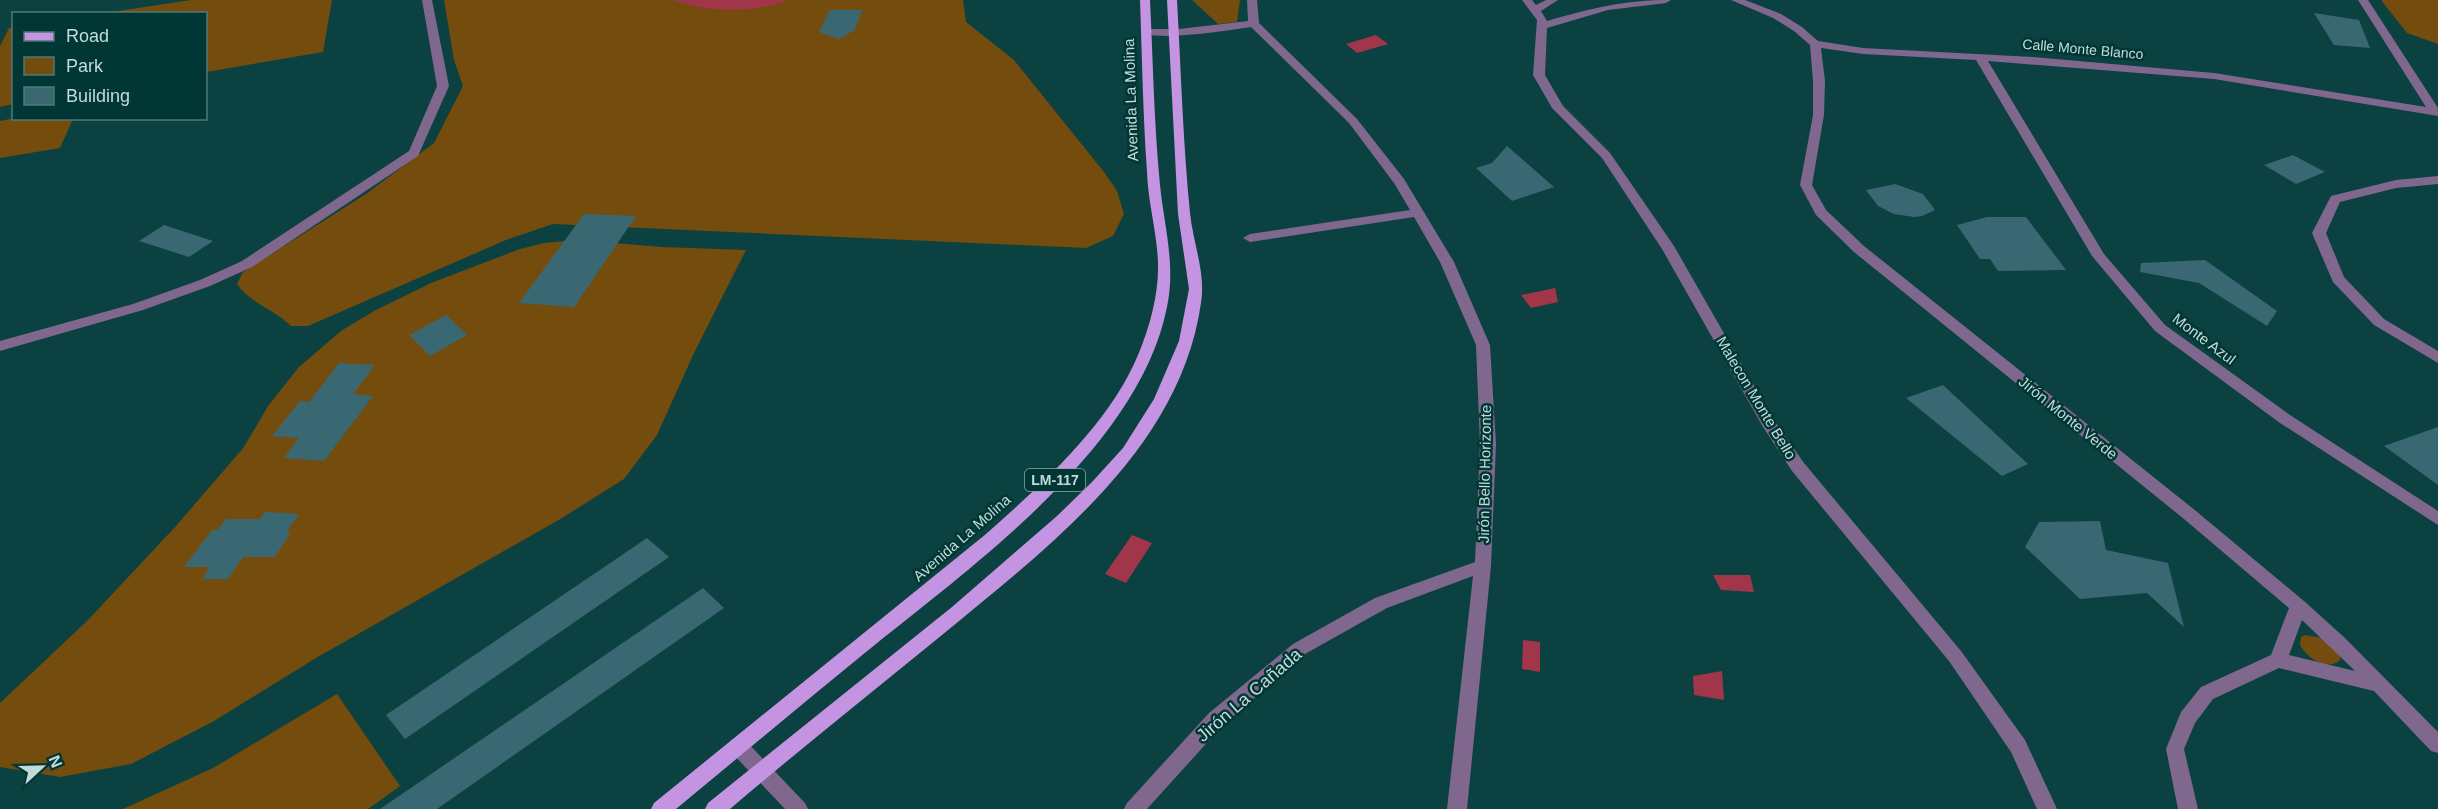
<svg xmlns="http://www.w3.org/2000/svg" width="2438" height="809" font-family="Arial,sans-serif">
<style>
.green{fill:#744c0d}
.water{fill:#a1364b}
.building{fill:#396872}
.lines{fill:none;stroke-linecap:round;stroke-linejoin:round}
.minor{fill:#7f678e;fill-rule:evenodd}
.major{fill:#c493e1;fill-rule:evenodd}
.labels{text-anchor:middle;stroke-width:5;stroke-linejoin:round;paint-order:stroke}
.far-street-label{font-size:14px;fill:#c2dbd9;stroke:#003735}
.shield{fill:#003735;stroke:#88aaa8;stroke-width:1.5}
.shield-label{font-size:14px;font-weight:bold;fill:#c2dbd9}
.street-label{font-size:15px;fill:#c2dbd9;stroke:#003735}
.near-street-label{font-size:18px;fill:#c2dbd9;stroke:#003735}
</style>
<rect width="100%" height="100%" fill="#0b4140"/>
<path class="green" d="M191 0H332L323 52 206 72V14L105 13Z
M444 0H963L966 22 1014 60 1104 172 1117 191 1124 214 1113 236 1086 248 553 224 506 240 308 326H291C275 310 250 303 237 284L243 272 366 194 434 143 463 86 454 60Z
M1192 0H1240L1237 22 1218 24Z
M2381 0H2438V44L2407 33Z
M9 28H13V104L0 107V46Z
M15 118H73V119L60 148 0 158V121Z
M577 240 662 247 746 250 694 353 657 435 624 479 562 518 316 658 214 721 131 764 60 777 0 767V703L87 621 176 526 244 447 268 406 299 367 341 331 374 311 431 283 520 249 544 243Z
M2305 635 2323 638 2340 656V660C2327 672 2307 658 2300 645L2301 637Z
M337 694 400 786 368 809H123L213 768Z"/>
<path class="water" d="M673 0H789C751 13 711 13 673 0Z
M1376 35 1388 44 1357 53 1346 44Z
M1555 288 1558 302 1531 308 1521 295Z
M1132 535 1152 543 1126 583 1105 574Z
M1713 575H1750L1754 592 1721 590Z
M1523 640 1540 642V672L1522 669Z
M1722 671 1724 700 1694 695 1693 676Z"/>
<path class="building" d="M830 10H862L855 30 839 39 819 32Z
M2314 13 2359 20 2370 48 2334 45Z
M1507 146 1554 187 1512 201 1476 168 1492 163Z
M2293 155 2325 172 2296 184 2264 165Z
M1895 184 1923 194 1935 210 1922 216 1914 217 1894 214 1878 206 1866 190Z
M584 214 636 216 574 307 519 303Z
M1987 217H2026L2066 270 1998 271 1990 259H1980L1957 225Z
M164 225 213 241 189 257 139 241Z
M2205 260 2277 311 2267 326 2199 283 2140 272 2141 263Z
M446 315 467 335 430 356 409 335Z
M339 363 375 365 353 394 373 396 324 461 284 458 299 438 272 436 300 401 309 402Z
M1943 385 2028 464 2002 476 1906 398Z
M2438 427V485L2384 446Z
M265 512 299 514 286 532H291L275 557H243L228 579H202L210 567H184L212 530H217L226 519H260Z
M2100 521 2106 550 2168 563 2184 627 2147 593 2080 599 2025 547 2039 522Z
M647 538 669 557 405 739 386 715Z
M703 588 724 608 437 809H380Z"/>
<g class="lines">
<path class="minor" d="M422 0H432L449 86 418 156 252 267 210 286 143 310 0 351V341L133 304 200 280 242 261 409 151 437 86Z
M1247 0H1257L1259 23 1357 119 1404 179 1454 262 1490 345 1496 444 1491 566 1467 809H1447L1473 576 1387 608 1305 654 1223 725 1147 809H1124L1127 803 1209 713 1293 644 1375 598 1475 562 1480 444 1476 345 1440 262 1414 217 1250 242 1243 238 1250 234 1410 210 1394 183 1349 123 1251 27C1232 30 1154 42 1142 32L1147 29H1179L1248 21Z
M1522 0H1532L1536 5 1546 0H1558L1541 11 1547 21C1593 8 1623 0 1671 0L1666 3 1608 10 1547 28 1545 75 1563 106 1610 153 1674 246 1773 419 1804 463 1961 651 2025 740 2057 809H2037L2011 752 1949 661 1792 471 1763 427 1662 249 1602 158 1552 108 1533 75 1537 20Z
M1731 0H1745L1781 14 1802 27 1818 41 1863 48 2033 57 2214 73 2426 107 2358 0H2368L2438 108V116L2214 79 1988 61 2104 254 2165 325 2290 415 2438 511V525L2280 423 2155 331 2092 256 1976 60 1863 54 1821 48 1825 81 1824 115 1812 185 1826 210 1864 246 2196 511 2304 601 2345 638 2438 732V753L2431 751 2374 691 2279 668 2213 699 2195 723 2184 749 2198 809H2178L2166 749 2181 712 2201 687 2271 655 2289 608 2184 519 1854 252 1816 215 1800 185 1813 115V81L1810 45 1794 31 1773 18ZM2302 620 2355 671 2289 655Z
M2438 176V184L2396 188 2340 202 2326 233 2344 277 2384 319 2438 351V363L2374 325 2333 282 2312 233 2331 196 2396 180Z
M738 738 745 740 805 803 808 809H785L731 752 729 746 731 740Z"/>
<path class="major" d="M1140 0H1150C1153 61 1154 123 1160 185 1164 226 1176 264 1167 307 1139 448 972 566 866 652 802 704 739 757 676 809H651L654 803 986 534C1041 485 1109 425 1138 355 1150 327 1159 293 1158 263 1157 232 1148 203 1147 172 1143 115 1142 57 1140 0Z
M1167 0H1177C1181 71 1183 142 1190 213 1193 243 1206 273 1201 303 1180 450 1048 547 942 635 871 693 799 750 730 809H705L708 803 952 607 1057 516 1092 482 1123 448 1154 399 1179 341 1189 289 1178 214Z"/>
</g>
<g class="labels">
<g class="far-street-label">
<text transform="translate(2083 49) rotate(5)" y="5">Calle Monte Blanco</text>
</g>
<rect class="shield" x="1025" y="469" width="60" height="22" rx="4.5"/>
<g class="shield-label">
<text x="1055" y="485">LM-117</text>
</g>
<g class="street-label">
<text transform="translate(1131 100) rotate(-92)" y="5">Avenida La Molina</text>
<text transform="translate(2204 339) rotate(37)" y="5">Monte Azul</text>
<text transform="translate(1756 398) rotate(59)" y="5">Malecon Monte Bello</text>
<text transform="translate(2068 418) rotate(39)" y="5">Jirón Monte Verde</text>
<text transform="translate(1485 474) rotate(-89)" y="5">Jirón Bello Horizonte</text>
<text transform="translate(962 538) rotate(-41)" y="5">Avenida La Molina</text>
</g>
<g class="near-street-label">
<text transform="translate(1249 695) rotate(-41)" y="6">Jirón La Cañada</text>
</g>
</g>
<rect x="12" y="12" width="195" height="108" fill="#003735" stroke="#4e7977" stroke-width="1.5"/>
<rect x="24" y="32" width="30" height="9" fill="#c493e1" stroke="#4e7977" stroke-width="1.5"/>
<text x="66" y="42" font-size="18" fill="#c2dbd9">Road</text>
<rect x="24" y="57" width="30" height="18" fill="#744c0d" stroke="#4e7977" stroke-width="1.5"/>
<text x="66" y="72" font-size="18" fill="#c2dbd9">Park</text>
<rect x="24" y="87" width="30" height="18" fill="#396872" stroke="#4e7977" stroke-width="1.5"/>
<text x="66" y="102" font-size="18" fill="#c2dbd9">Building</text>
<g transform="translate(42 767) rotate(68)" stroke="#003735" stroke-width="4.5" paint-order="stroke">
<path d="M0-4.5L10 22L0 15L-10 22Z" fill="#c2dbd9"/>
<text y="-9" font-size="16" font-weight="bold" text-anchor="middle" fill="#c2dbd9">N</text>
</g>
</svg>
